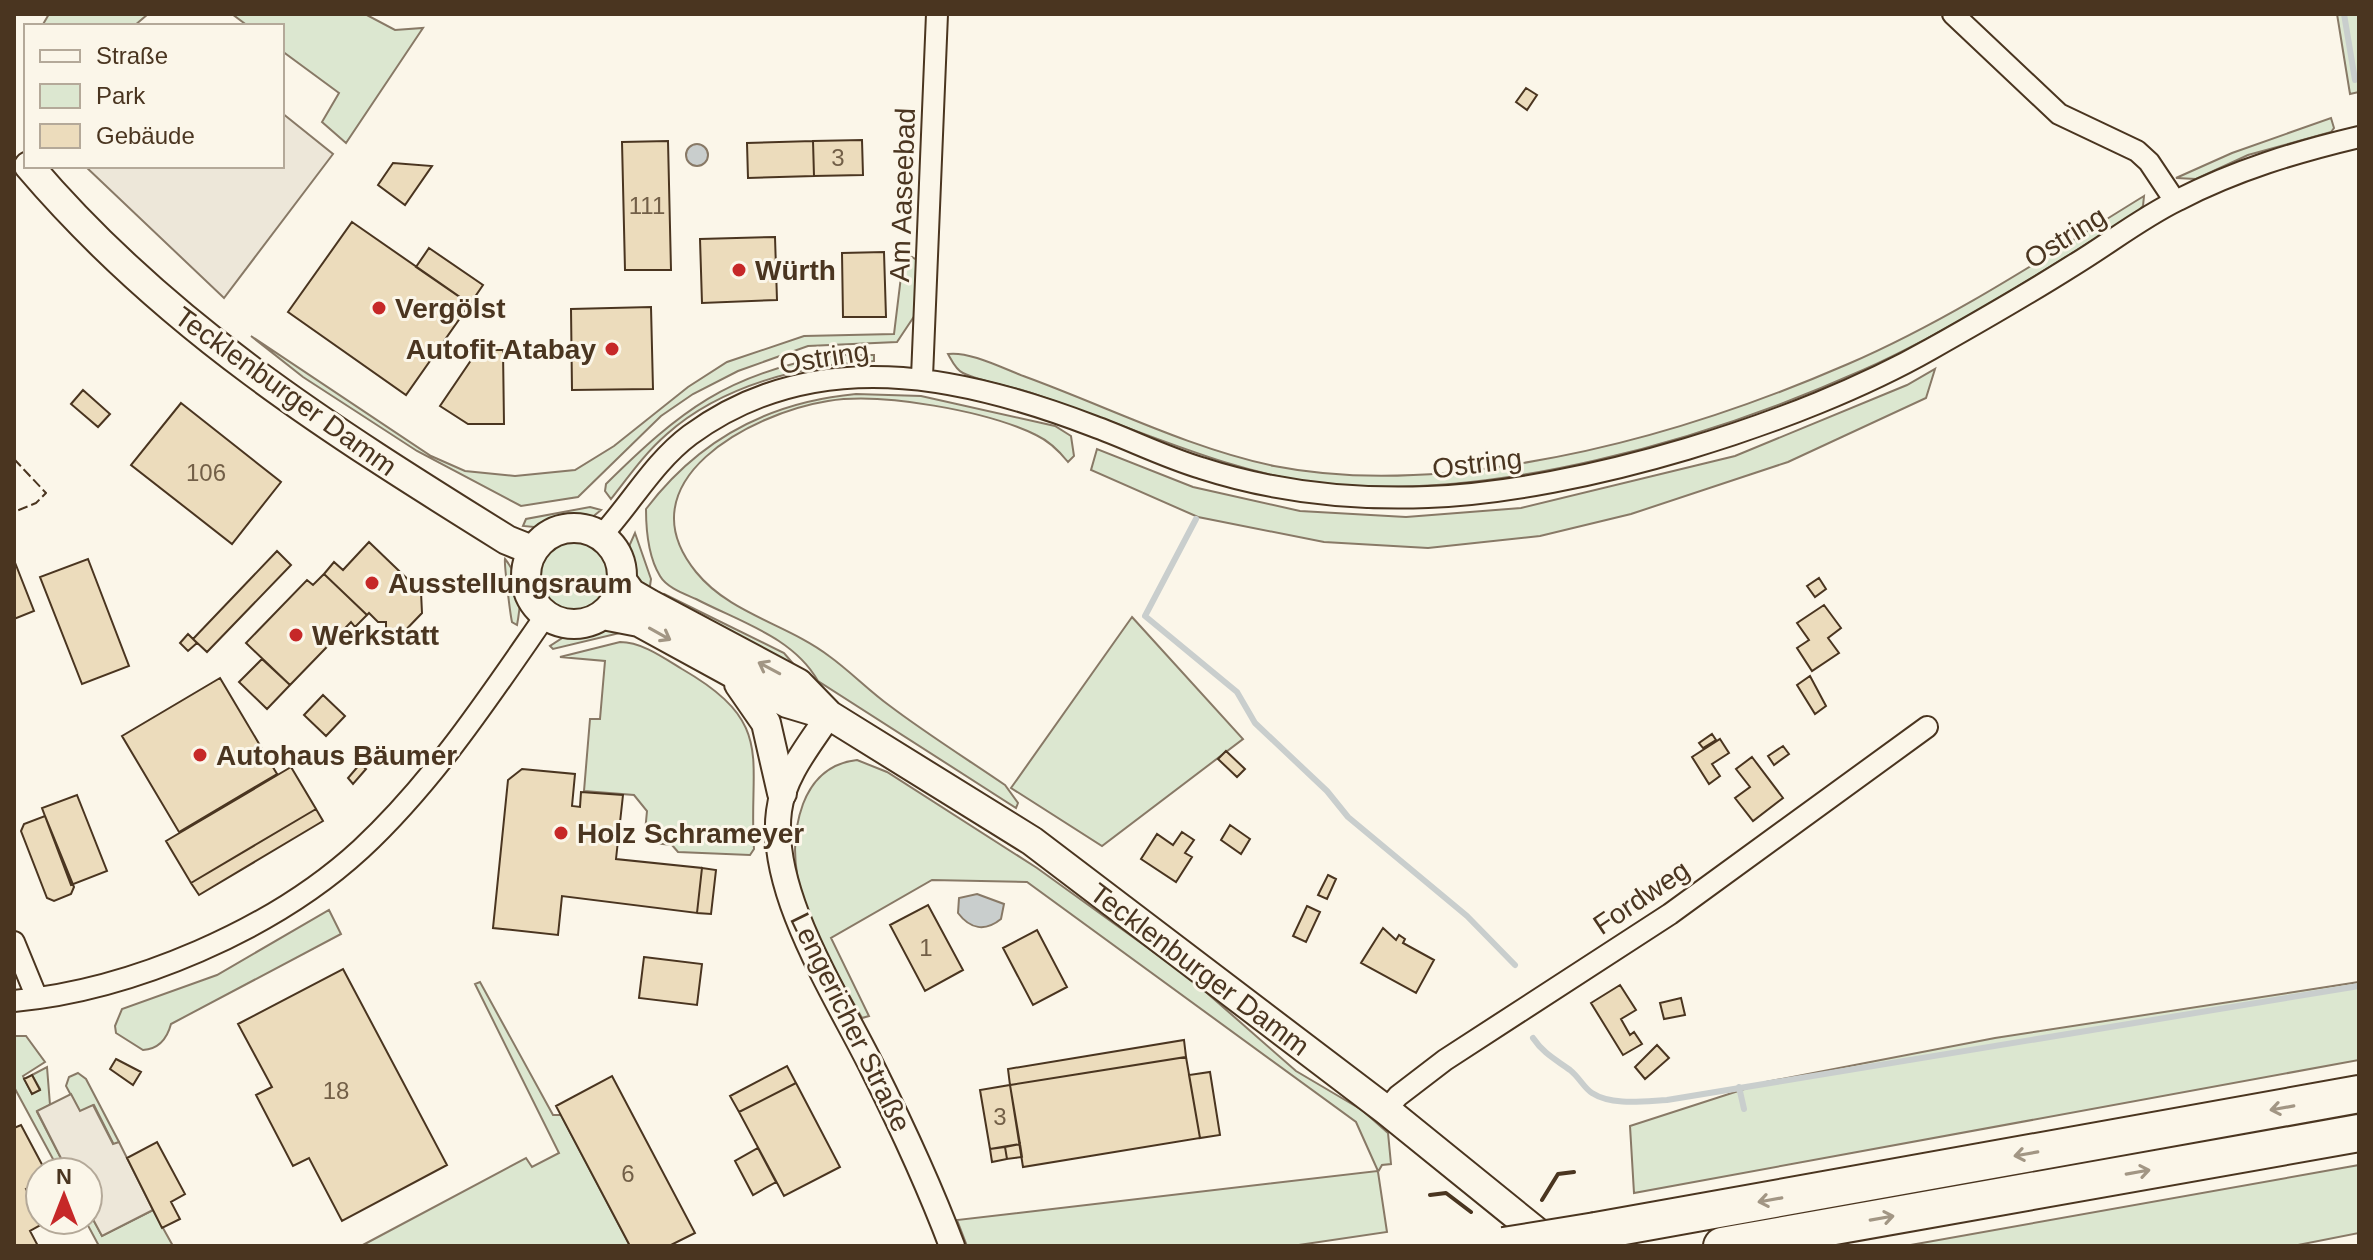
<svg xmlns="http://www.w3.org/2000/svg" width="2373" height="1260" font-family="Arial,sans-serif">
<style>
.green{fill:#dce7d0;stroke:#887966;stroke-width:2}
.parking{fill:#ede7d9;stroke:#887966;stroke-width:2}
.water{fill:#c9cecd;stroke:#887966;stroke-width:2}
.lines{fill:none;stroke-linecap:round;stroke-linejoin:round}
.stream{stroke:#c9cecd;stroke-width:6}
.building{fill:#ecdcbc;stroke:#4a3520;stroke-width:2}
.minor-casing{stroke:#4a3520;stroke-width:24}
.tertiary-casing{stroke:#4a3520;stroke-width:28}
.secondary-casing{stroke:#4a3520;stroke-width:32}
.motorway-casing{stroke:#4a3520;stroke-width:40}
.minor{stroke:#fbf6e9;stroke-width:20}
.tertiary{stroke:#fbf6e9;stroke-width:24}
.secondary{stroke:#fbf6e9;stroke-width:28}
.motorway{stroke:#fbf6e9;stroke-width:36}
.motorway-bridge-casing{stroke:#4a3520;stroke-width:40;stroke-linecap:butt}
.motorway-bridge{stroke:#fbf6e9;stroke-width:36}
.fence{stroke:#4a3520;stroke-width:2;stroke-dasharray:10 4;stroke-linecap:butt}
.wall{stroke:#4a3520;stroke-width:4}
.oneway{stroke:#a29684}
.poi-dot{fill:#c62828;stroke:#fbf6e9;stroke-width:3}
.labels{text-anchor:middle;stroke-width:6;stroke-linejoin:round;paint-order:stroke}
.number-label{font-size:24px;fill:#725f47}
.street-label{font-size:28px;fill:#4a3520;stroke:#fbf6e9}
.poi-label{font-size:28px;font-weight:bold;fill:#4a3520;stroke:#fbf6e9;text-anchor:start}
</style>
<rect width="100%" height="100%" fill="#fbf6e9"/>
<path class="green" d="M49 14H148L134 26H42Z
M232 14H365L395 30 423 28 346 143 322 122 339 93 282 51V26H248Z
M2337 14H2359V92L2350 94Z
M2331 118 2334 128 2331 132 2248 155 2196 179 2176 178 2232 153Z
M2144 196 2143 206 2135 214C2046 269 1958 327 1863 370 1706 440 1490 503 1317 483 1245 474 1177 446 1109 421 1081 411 1053 400 1025 391 1005 385 982 382 963 373 956 370 952 361 948 354 970 351 1004 369 1026 377 1108 407 1189 448 1274 466 1355 482 1437 477 1517 464 1631 446 1742 410 1848 364 1952 319 2048 255 2144 196Z
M904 252 920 262 917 312 897 342 808 346 738 371 693 394 661 416 578 497 521 506 417 451 303 377 251 336 431 456 465 471 515 476 575 470 614 446 688 387 727 362 804 336 894 334Z
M833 355H874V361C803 365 722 385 667 434 645 453 629 476 611 499L605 491 606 484C681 410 727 374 833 355Z
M1935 369 1926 398 1788 462 1631 514 1540 536 1428 548 1324 542 1198 517 1091 470 1097 449 1193 487 1300 511 1406 517 1521 508 1735 456 1907 385Z
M856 394 921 396 1055 426 1071 436 1074 456 1068 462C1060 452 1049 441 1036 435 987 411 882 392 828 401 752 413 622 481 696 572 730 614 787 624 829 656 850 671 869 691 890 706 927 734 967 759 1005 785L1018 803 1016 808 818 681C793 637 740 622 696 599 685 594 667 588 660 576 649 558 646 530 646 509 699 439 769 402 856 394Z
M590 507 601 510 590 519 560 522 545 528 523 526 526 519Z
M635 533 651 579 649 593 640 586 626 553Z
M540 576a34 34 0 1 1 68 0a34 34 0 1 1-68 0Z
M505 559C522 580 522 599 517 625L512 622C510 613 504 563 505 559Z
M664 594 784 653 796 667 660 601Z
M1132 617 1243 739 1102 846 1011 788Z
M606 624 624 632 553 649 550 646 567 635Z
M620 642C642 642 664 658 682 669 777 724 748 758 754 849L750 855 678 852 672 845 654 843 645 832 647 811 634 795 584 791 590 719H600L605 661 560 657Z
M857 760 887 772 1037 868 1191 979 1296 1071 1362 1110 1388 1133 1391 1164 1382 1165 1378 1172 1387 1232 1292 1246H967L957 1220 1378 1171 1356 1122 1027 882 932 880 831 938 869 1016 862 1018C826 953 775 881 803 804 813 778 830 763 857 760Z
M329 910 341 934 171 1024C167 1039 159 1049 143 1050L116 1033 115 1026 122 1009 217 975Z
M480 982 553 1115H561L630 1246H361L526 1158 532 1167 559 1153 475 984Z
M2359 982V1060L1634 1193 1630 1126 1766 1082 1995 1038Z
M14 1036H26L45 1062 23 1076 32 1094 40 1089 32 1075 47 1067 50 1105 37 1112 68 1172H60L14 1087Z
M78 1073 86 1079 119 1142 114 1145 94 1105 80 1112 66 1086 69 1077Z
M2359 1165V1233L2293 1246H1905Z
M88 1210 102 1236 153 1210 173 1246H99L85 1220Z"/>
<path class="parking" d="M282 113 333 154 224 298 85 166H282Z
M71 1094 80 1111 93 1105 113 1144 119 1142 153 1210 102 1236 88 1210V1172H68L37 1111Z"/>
<path class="water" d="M686 155a11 11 0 1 1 22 0a11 11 0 1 1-22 0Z
M977 894 1004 904 1001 919C985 932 970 929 958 913L959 898Z"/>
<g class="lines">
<path class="stream" d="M2344 14 2355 80
M1196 519 1145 616 1237 692 1255 723 1327 791 1348 817 1467 916 1515 965
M1533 1038C1544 1054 1555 1059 1570 1070 1579 1077 1584 1088 1592 1093 1612 1106 1645 1101 1667 1100L2359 986
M1739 1087 1744 1109"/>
</g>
<path class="building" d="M1526 88 1537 95 1527 110 1516 102Z
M862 140 863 175 814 176 813 141Z
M668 141 671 270H625L622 142Z
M813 141 814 176 748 178 747 143Z
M393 163 432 166 405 205 378 185Z
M352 222 470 304 406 395 288 312Z
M775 237 777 300 702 303 700 239Z
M429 248 483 285 470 304 416 267Z
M884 252 886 317H843L842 253Z
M651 307 653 389 572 390 571 309Z
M478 350H503L504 424H468L440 406Z
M83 390 110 414 98 427 71 404Z
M181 403 281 482 232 544 131 465Z
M369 542 421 592 422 613 396 640 386 630V622H378L369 613 367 615 324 574 334 562 343 570Z
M277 551 291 565 207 652 193 639Z
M88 559 129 666 82 684 40 577Z
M14 560 34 611 14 619Z
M324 574 367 615 355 627 351 622 290 685 246 643 307 580 313 585Z
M1819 578 1826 589 1815 597 1807 586Z
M1824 605 1841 628 1828 638 1839 653 1812 671 1797 648 1809 640 1797 623Z
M188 634 197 643 188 651 180 643Z
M262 659 290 685 267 709 239 682Z
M1810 676 1826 706 1815 714 1797 685Z
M220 678 277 774 179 832 122 736Z
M323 695 345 716 326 736 304 715Z
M1712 734 1716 740 1703 748 1699 743Z
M1720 739 1729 753 1712 764 1720 776 1709 784 1692 757Z
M1783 746 1789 754 1774 765 1768 756Z
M1226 751 1245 769 1237 777 1218 759Z
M1752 757 1783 798 1753 821 1735 798 1750 787 1736 769Z
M360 764 366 769 353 784 348 778Z
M291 767 316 809 191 883 166 841Z
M522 769 575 774 572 806 580 807 581 792 623 795 616 859 702 868 697 913 562 896 558 935 493 928 508 780Z
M77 795 107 871 71 885 42 808Z
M316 809 323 821 199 895 191 883Z
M45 816 74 887 71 894 54 901 47 898 21 831 24 824Z
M1230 825 1250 839 1241 854 1221 840Z
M1182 832 1194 840 1185 853 1192 857 1176 882 1141 859 1157 834 1173 845Z
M702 868 716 870 711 914 697 913Z
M1328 875 1336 879 1327 899 1318 895Z
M928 905 963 970 925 991 890 925Z
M1307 906 1320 912 1306 942 1293 936Z
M1383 928 1396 940 1399 935 1405 939 1403 943 1434 960 1416 993 1361 963Z
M1037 930 1067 987 1033 1005 1003 948Z
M644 957 702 964 697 1005 639 998Z
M343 969 447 1165 342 1221 309 1158 293 1166 256 1095 272 1087 238 1024Z
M1620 985 1636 1010 1621 1019 1630 1035 1634 1032 1642 1044 1623 1055 1591 1003Z
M1681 998 1685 1015 1664 1019 1660 1003Z
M1184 1040 1186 1057 1010 1085 1008 1069Z
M1657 1045 1669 1058 1645 1079 1635 1067Z
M1186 1057 1200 1138 1023 1167 1010 1085Z
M116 1059 141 1072 133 1085 110 1069Z
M787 1066 796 1083 739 1112 730 1096Z
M1210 1072 1220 1135 1200 1138 1189 1075Z
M32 1075 40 1090 32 1094 24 1079Z
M612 1076 695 1233 669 1246H630L556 1106Z
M796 1083 840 1167 784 1196 739 1112Z
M1010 1085 1020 1144 990 1149 980 1090Z
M21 1125 46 1172H40V1182L26 1189 44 1223 30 1231 38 1246H14V1128Z
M157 1142 185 1194 171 1202 180 1219 162 1228 127 1158Z
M1020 1144 1022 1157 1007 1159 1005 1147Z
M1005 1147 1007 1159 992 1162 990 1149Z
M758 1148 776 1182 753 1195 735 1161Z"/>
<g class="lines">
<defs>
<path id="minor" d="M1953 14 2059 114 2137 151 2149 162 2175 201
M922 377 937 14
M602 535C632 502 654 462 690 435 814 344 960 375 1093 426 1129 439 1164 457 1201 468 1275 492 1350 500 1428 497 1580 491 1799 424 1931 349 1979 322 2026 295 2072 266 2107 245 2141 218 2178 200 2236 170 2296 152 2359 137
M14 942 37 998
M14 1001C132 990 273 930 361 849 434 781 489 697 546 615
M1386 1110 1398 1096 1445 1060 1670 914 1927 727"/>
<path id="tertiary" d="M829 715C810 744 783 776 779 811 768 892 837 996 873 1069 902 1127 929 1185 952 1246"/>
<path id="secondary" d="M29 166C166 327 329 429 507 540L532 550
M526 576a48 48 0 1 1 96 0a48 48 0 1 1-96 0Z
M623 582 631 593 650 604 798 683 829 715 1032 841 1386 1110 1554 1246
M603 615 639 622 787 703 827 715
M739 684 766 723 782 793"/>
<path id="motorway" d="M1596 1231 2359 1094
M1722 1246 2359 1133"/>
</defs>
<use href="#minor" class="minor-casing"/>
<use href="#tertiary" class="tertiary-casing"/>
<use href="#secondary" class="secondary-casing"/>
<use href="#motorway" class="motorway-casing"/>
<use href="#minor" class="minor"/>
<use href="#tertiary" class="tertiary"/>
<use href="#secondary" class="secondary"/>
<use href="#motorway" class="motorway"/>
<defs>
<path id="motorway-bridge" d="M1504 1246 1596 1231"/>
</defs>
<use href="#motorway-bridge" class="motorway-bridge-casing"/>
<use href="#motorway-bridge" class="motorway-bridge"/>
<path class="fence" d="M14 459 46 493 36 503 14 512"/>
<path class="wall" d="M1430 1195 1446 1193 1471 1212
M1542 1200 1558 1174 1574 1172"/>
</g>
<defs><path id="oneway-shaft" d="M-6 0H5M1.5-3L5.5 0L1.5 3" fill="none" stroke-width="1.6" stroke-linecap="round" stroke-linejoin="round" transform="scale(2)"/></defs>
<g class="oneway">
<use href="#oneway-shaft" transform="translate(660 634) rotate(29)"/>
<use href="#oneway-shaft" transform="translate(769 668) rotate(-152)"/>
<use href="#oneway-shaft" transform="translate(2282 1108) rotate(170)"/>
<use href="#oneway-shaft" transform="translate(2026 1154) rotate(170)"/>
<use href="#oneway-shaft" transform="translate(2138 1172) rotate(-10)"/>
<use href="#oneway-shaft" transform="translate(1770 1200) rotate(170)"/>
<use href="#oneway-shaft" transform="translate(1882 1218) rotate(-10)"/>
</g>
<g class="poi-dot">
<circle cx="739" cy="270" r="8"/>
<circle cx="379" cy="308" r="8"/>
<circle cx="612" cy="349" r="8"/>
<circle cx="372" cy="583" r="8"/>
<circle cx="296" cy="635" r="8"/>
<circle cx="200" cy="755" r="8"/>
<circle cx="561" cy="833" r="8"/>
</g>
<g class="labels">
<g class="number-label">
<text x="838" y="166">3</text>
<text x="647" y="214">111</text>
<text x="206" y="481">106</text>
<text x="926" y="956">1</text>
<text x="336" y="1099">18</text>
<text x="1000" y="1125">3</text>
<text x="628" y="1182">6</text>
</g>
<g class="street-label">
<text transform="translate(902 195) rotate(-88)" y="10">Am Aaseebad</text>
<text transform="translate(2065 237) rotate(-32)" y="10">Ostring</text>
<text transform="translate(824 357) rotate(-9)" y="10">Ostring</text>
<text transform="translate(286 391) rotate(36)" y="10">Tecklenburger Damm</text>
<text transform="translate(1477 463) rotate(-7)" y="10">Ostring</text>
<text transform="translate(1641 897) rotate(-34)" y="10">Fordweg</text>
<text transform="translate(1200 969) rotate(37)" y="10">Tecklenburger Damm</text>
<text transform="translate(851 1022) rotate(64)" y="10">Lengericher Straße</text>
</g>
<g class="poi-label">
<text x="755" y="280">Würth</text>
<text x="395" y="318">Vergölst</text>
<text x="596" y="359" text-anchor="end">Autofit Atabay</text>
<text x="388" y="593">Ausstellungsraum</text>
<text x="312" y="645">Werkstatt</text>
<text x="216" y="765">Autohaus Bäumer</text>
<text x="577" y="843">Holz Schrameyer</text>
</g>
</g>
<rect width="2373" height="1260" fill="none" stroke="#4a3520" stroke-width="32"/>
<rect x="24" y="24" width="260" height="144" fill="#fbf6e9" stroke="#b4a999" stroke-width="2"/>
<rect x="40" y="50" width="40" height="12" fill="#fbf6e9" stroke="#b4a999" stroke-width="2"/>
<text x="96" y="64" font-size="24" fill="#4a3520">Straße</text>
<rect x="40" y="84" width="40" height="24" fill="#dce7d0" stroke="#b4a999" stroke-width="2"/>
<text x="96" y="104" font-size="24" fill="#4a3520">Park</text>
<rect x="40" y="124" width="40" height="24" fill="#ecdcbc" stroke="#b4a999" stroke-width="2"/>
<text x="96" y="144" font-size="24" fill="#4a3520">Gebäude</text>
<g transform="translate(64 1196)"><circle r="38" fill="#fbf6e9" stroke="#b4a999" stroke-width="2"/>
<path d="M0-6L14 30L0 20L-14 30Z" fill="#c62828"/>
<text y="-12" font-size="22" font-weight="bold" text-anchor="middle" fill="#4a3520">N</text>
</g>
</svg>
